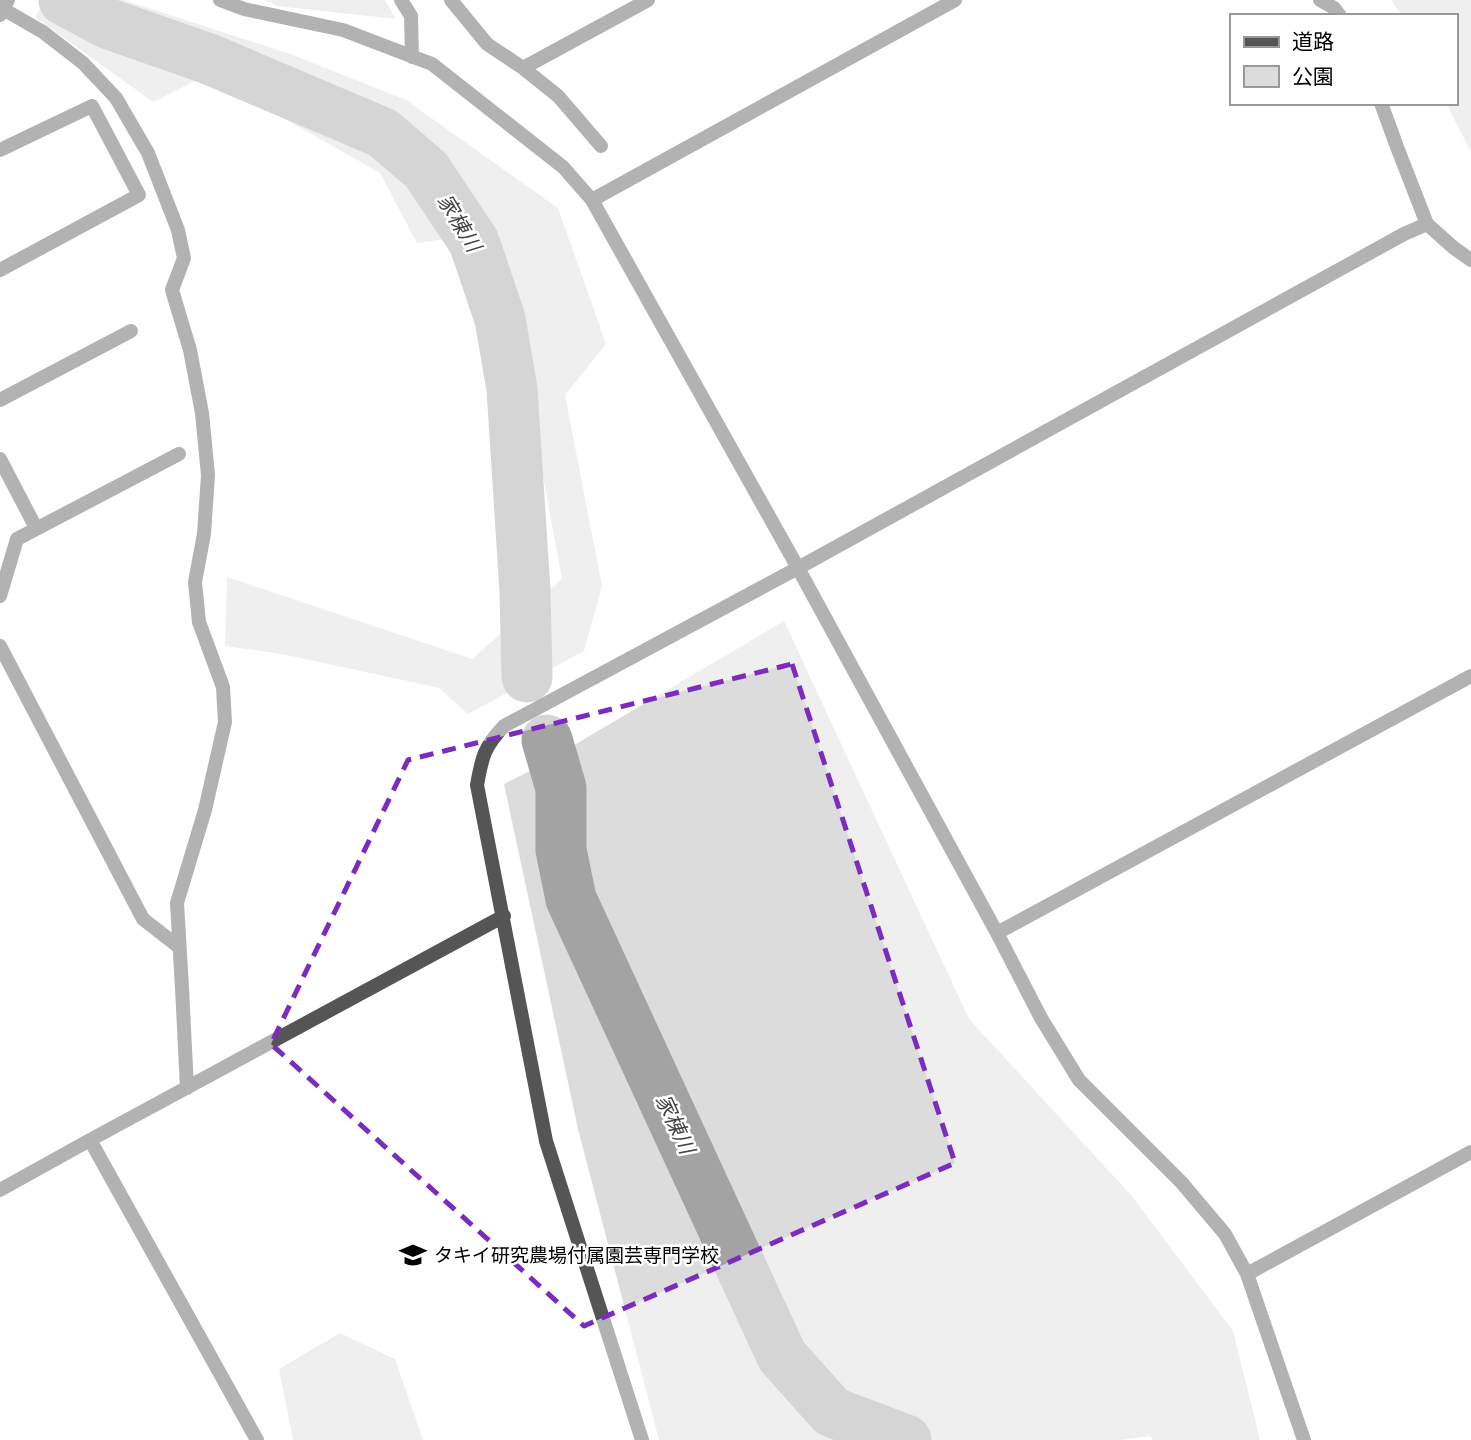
<svg xmlns="http://www.w3.org/2000/svg" width="1471" height="1440" font-family="'Open Sans','Noto Sans JP',sans-serif">
<style>
.green{fill:#dcdcdc}
.lines{fill:none;stroke-linecap:round;stroke-linejoin:round}
.river{stroke:#a3a3a3;stroke-width:51}
.service{stroke:#555;stroke-width:14}
.minor{stroke:#555;stroke-width:14}
.marked{fill:none;stroke:#7b2cbf;stroke-width:5;stroke-dasharray:14 9;stroke-linejoin:round}
.labels{text-anchor:middle;stroke-width:5;stroke-linejoin:round;paint-order:stroke}
.poi-label{font-size:19px;fill:#000;stroke:#fff;text-anchor:start}
.water-label{font-size:21px;font-style:italic;fill:#444;stroke:#fff}
</style>
<rect width="100%" height="100%" fill="#fff"/>
<path class="green" d="M45 0H124L293 55 406 100 558 208 606 344 565 395 602 586 584 651 468 714 439 688 282 654 225 646 227 577 472 659 562 579 498 232 417 243 380 173 207 75 153 102 35 17Z
M265 0H385L396 19 277 6Z
M1391 0H1471V152L1446 103H1455V16H1402Z
M784 621 969 1019 1131 1195 1233 1331 1260 1440H1153L1150 1436 1121 1440H659L578 1129 504 784 532 770Z
M340 1333 395 1359 423 1440H293L279 1369Z"/>
<g class="lines">
<path class="river" d="M64 0 109 24 209 59 383 133 426 170 474 242 500 319 512 389 525 591 527 677
M547 740 561 788V850L571 899 782 1356 832 1412 906 1440"/>
<path class="service" d="M220 0 244 9 343 30 432 64 563 167 592 200 798 568 997 933 1041 1018 1079 1080 1182 1183 1225 1234 1247 1274 1304 1440
M401 0 411 16 412 57
M451 0 487 44 523 68 558 96 601 146
M1320 0 1334 8 1340 16
M3 9 43 32 83 63 116 98 148 153 178 230 184 258 172 290 190 350 202 413 208 475 204 534 195 582 199 622 223 687 225 722 205 810 177 903 182 988 187 1088
M523 68 648 0
M1381 103 1397 147 1427 224 1454 248 1471 260
M0 150 92 106 139 195 0 270
M592 200 955 0
M0 400 131 331
M0 459 36 528
M0 596 17 539 179 454
M0 646 143 919 179 947
M997 933 1471 676
M90 1140 257 1440
M0 1190 90 1140 504 916
M1247 1274 1471 1152
M642 1440 546 1141 477 785C482 757 484 747 504 726L798 568 1404 234 1427 224"/>
<path class="minor" d="M0 15 8 0"/>
</g>
<path d="M0 0H1471V1440H0ZM792 664 955 1163 584 1326 271 1044 408 760Z" fill="#fff" fill-opacity=".55" fill-rule="evenodd"/>
<path class="marked" d="M792 664 955 1163 584 1326 271 1044 408 760Z"/>
<defs>
<symbol id="university-bare" viewBox="-9 -9 18 18"><path d="M0-5L7-2L0 1L-7-2ZM-4 1L0 2.5L4 1V4Q0 6-4 4Z" fill="#000" stroke="#fff" stroke-width="2.5" paint-order="stroke"/></symbol>
</defs>
<g fill-rule="evenodd">
<use href="#university-bare" x="394" y="1236" width="38" height="38"/>
</g>
<g class="labels">
<g class="poi-label">
<text x="434" y="1262">タキイ研究農場付属園芸専門学校</text>
</g>
<g class="water-label">
<text transform="translate(459 223) rotate(59)" y="7">家棟川</text>
<text transform="translate(675 1124) rotate(65)" y="7">家棟川</text>
</g>
</g>
<rect x="1230" y="14" width="228" height="91" fill="#ffffff" stroke="#999999" stroke-width="2"/>
<rect x="1244" y="37" width="35" height="10" fill="#555555" stroke="#999999" stroke-width="2"/>
<text x="1292" y="49" font-size="21" fill="#000000">道路</text>
<rect x="1244" y="66" width="35" height="21" fill="#dcdcdc" stroke="#999999" stroke-width="2"/>
<text x="1292" y="84" font-size="21" fill="#000000">公園</text>
</svg>
